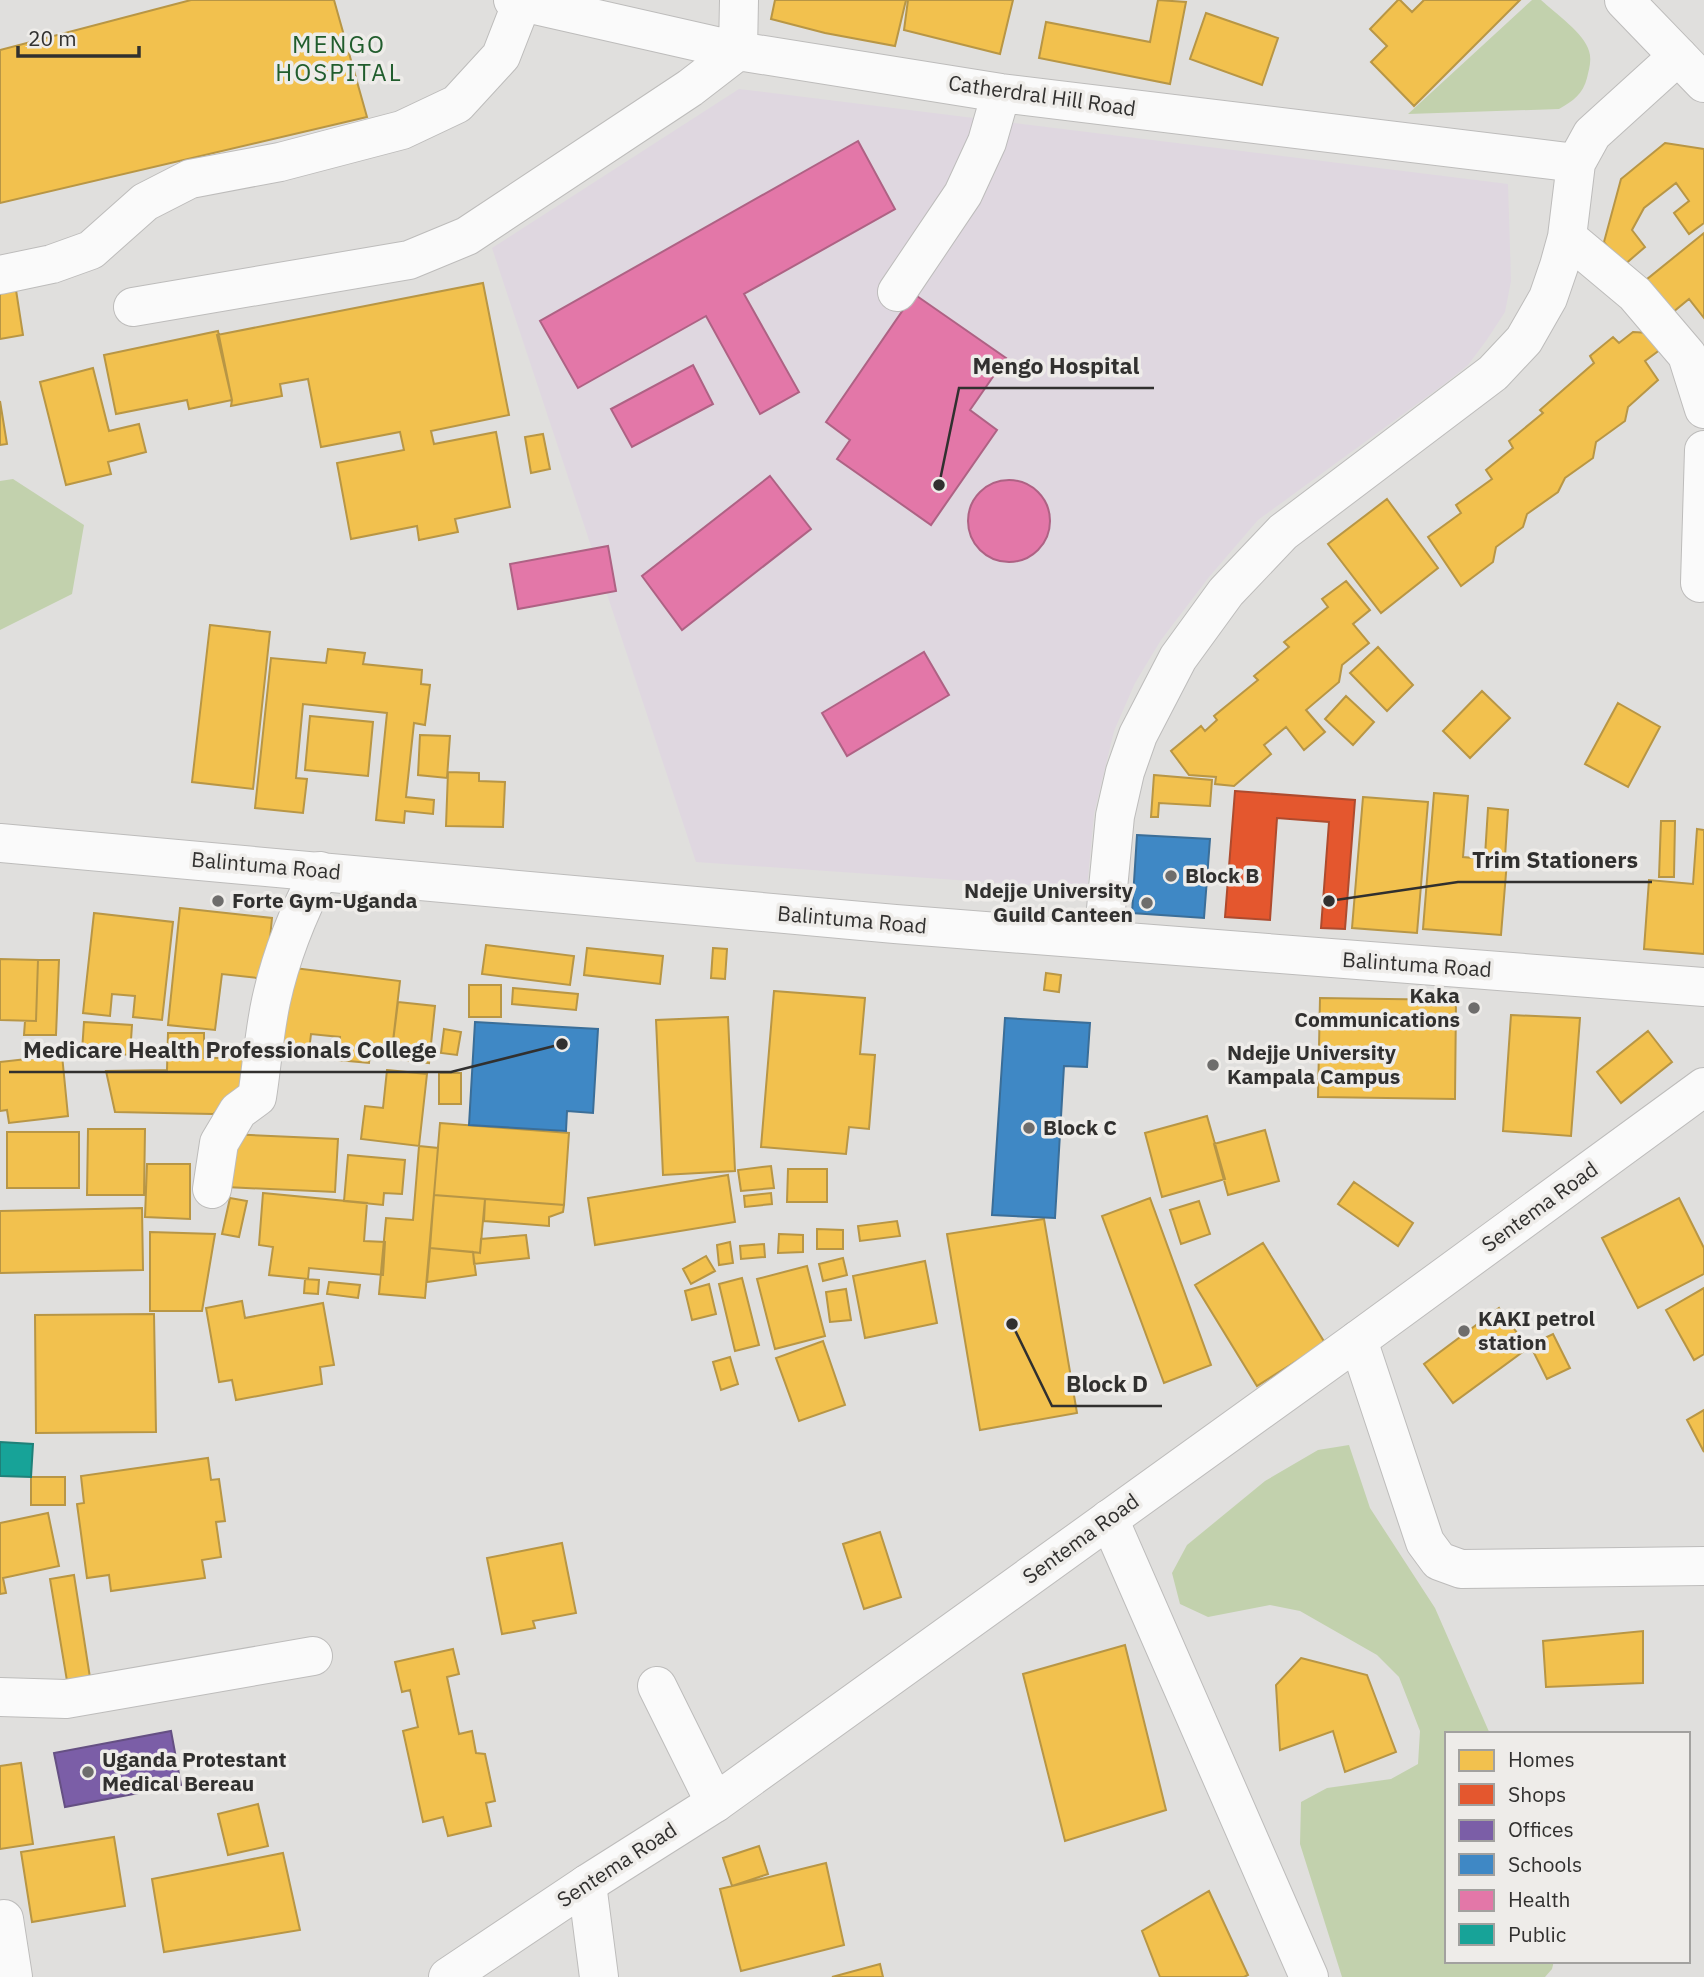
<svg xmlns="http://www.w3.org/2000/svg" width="1704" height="1977" font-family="'IBM Plex Sans',sans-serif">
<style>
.medical{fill:#dfd7e0}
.green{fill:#c2d1ad}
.homes{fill:#f2c14e;stroke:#b89645;stroke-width:2}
.shops{fill:#e4572e;stroke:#ae4b2e;stroke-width:2}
.offices{fill:#7b5ea7;stroke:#655083;stroke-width:2}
.schools{fill:#3f88c5;stroke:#3b6e98;stroke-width:2}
.health{fill:#e377a8;stroke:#ae6284;stroke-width:2}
.public{fill:#17a398;stroke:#1f8078;stroke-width:2}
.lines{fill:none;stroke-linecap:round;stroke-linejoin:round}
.minor-casing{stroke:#bdbcbb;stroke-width:40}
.major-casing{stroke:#bdbcbb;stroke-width:40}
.minor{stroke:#fafafa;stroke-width:38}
.major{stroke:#fafafa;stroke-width:38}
.poi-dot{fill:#6e6d6c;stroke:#eeece9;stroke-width:2.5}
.labels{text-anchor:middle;stroke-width:7;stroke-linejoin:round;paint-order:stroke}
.street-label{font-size:21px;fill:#31302f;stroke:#eeece9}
.poi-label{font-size:21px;font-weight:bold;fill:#31302f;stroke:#eeece9;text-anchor:start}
.quarter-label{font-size:24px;letter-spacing:2px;fill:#215d2d;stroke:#eeece9}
.leader{fill:none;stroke:#31302f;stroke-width:2.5}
.callout-dot{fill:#31302f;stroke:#eeece9;stroke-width:2.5}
.callout-label{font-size:23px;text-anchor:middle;font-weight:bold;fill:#31302f;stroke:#eeece9;stroke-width:7;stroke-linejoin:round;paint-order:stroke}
</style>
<rect width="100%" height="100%" fill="#e0dfdd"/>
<path class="medical" d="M739 89 1508 184 1511 281 1505 312 1486 341 1468 365 1443 385 1258 520 1209 577 1161 640 1135 683 1114 731 1094 814 1087 889 696 862 492 248Z"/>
<path class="green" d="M1532 0H1541C1554 12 1585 34 1589 51 1592 60 1589 69 1587 78 1583 94 1573 101 1559 109L1408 114Z
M13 479 84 525 72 594 0 630V481Z
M1349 1445 1370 1508 1435 1608 1490 1734H1447V1961H1554L1552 1969 1545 1977H1342L1300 1844 1301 1802 1327 1788 1391 1779 1418 1764 1420 1731 1399 1677 1377 1655 1300 1611 1270 1605 1208 1617 1180 1604 1172 1573 1187 1545 1265 1481 1318 1450Z"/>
<path class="homes" d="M191 0H334L367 117 0 203V50Z
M775 0H906L895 46 825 33 771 19Z
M908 0H1013L1000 54 904 30Z
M1158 0 1186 2 1170 84 1039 58 1046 22 1150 42Z
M1398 0H1400L1412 12 1424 0H1520L1414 106 1371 62 1387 46 1370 29Z
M1206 13 1278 38 1262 85 1190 59Z
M1665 143 1704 149V223L1689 234 1674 213 1689 201 1676 183 1644 208 1632 230 1645 247 1623 266 1604 242 1621 179Z
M1704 233V318L1689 299 1667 317 1641 284Z
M483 283 509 415 431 431 434 444 496 432 510 507 455 519 458 532 419 540 417 526 351 539 337 463 404 450 400 432 321 447 308 379 280 384 282 396 231 406 232 400 217 335Z
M16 290 23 335 0 339V292Z
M218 331 232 400 189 409 187 400 116 414 104 355Z
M1633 332 1650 333 1661 349 1645 361 1658 380 1628 407 1625 421 1596 442 1593 458 1565 478 1558 492 1527 514 1523 527 1496 547 1493 562 1461 586 1428 537 1461 513 1456 505 1492 479 1486 470 1513 448 1509 441 1543 413 1540 410 1594 363 1590 356 1613 337 1619 343Z
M93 368 109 431 139 424 146 452 108 462 111 474 66 485 40 382Z
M0 401 7 444 0 445Z
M543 434 550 469 531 473 525 437Z
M1387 499 1438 568 1381 613 1328 544Z
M1346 581 1370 610 1353 624 1369 643 1342 665 1339 682 1306 710 1325 732 1304 750 1286 727 1264 745 1271 754 1234 786 1215 784 1216 777 1189 775 1171 751 1201 726 1205 731 1217 720 1214 716 1258 680 1254 676 1289 647 1284 642 1328 607 1322 599Z
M210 625 270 632 253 789 192 782Z
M1378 647 1413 685 1387 711 1350 673Z
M328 649 365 653 363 664 422 670 421 684 430 685 425 725 414 723 406 797 434 800 433 814 405 811 404 823 376 820 387 713 303 704 296 778 307 779 303 813 255 808 271 658 326 663Z
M1482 691 1510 718 1470 758 1443 731Z
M1346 696 1374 722 1353 745 1325 719Z
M1618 703 1660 727 1628 787 1585 764Z
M310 716 373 722 368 776 305 770Z
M420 735 450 736 447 778 418 775Z
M448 772 479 773V781L505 782 503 827 446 826Z
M1154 775 1212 780 1210 806 1159 803 1158 817H1151Z
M1434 793 1468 796 1463 857 1507 861 1501 935 1423 929Z
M1363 797 1428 802 1417 933 1352 928Z
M1488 808 1508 810 1505 857 1485 856Z
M1661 821H1675L1674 877H1659Z
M1697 829 1704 830V954L1644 949 1649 880 1693 884Z
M180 908 272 918 266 979 222 974 215 1030 168 1025Z
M94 913 173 922 162 1020 133 1017 135 996 112 994 110 1016 83 1013Z
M486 945 574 956 570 985 482 974Z
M587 948 663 956 660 984 584 975Z
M713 948 727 949 725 979 711 978Z
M0 959 38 960 36 1021 0 1020Z
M38 960H59L56 1035H24L25 1021H36Z
M286 967 400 981 391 1058 370 1055 369 1063 338 1060 340 1037 311 1034 308 1059 276 1055Z
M1046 973 1061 975 1059 992 1044 990Z
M469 985H501V1017H469Z
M513 988 578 994 576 1010 512 1004Z
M774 991 865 998 860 1054 875 1055 869 1129 849 1127 846 1154 761 1147Z
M1320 998 1456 1000 1455 1099 1318 1097Z
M398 1002 435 1006 429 1063 391 1058Z
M1511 1015 1580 1018 1571 1136 1503 1131Z
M728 1017 735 1171 663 1175 656 1020Z
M84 1022 132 1025 130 1055 82 1051Z
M444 1029 461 1032 457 1055 441 1053Z
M1648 1031 1672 1062 1621 1103 1597 1072Z
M168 1033H204V1058H250L249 1093 232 1100 213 1114 115 1112 106 1071 167 1070Z
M62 1055 68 1116 9 1123 7 1110 0 1111V1062Z
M387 1070 427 1074 419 1146 361 1139 365 1106 383 1108Z
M439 1073H461V1104H439Z
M1207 1116 1225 1179 1162 1197 1145 1133Z
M440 1123 569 1133 564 1205 434 1195Z
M88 1129H145L144 1195H87Z
M1265 1130 1279 1181 1228 1195 1214 1144Z
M7 1132H79V1188H7Z
M229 1134 338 1139 335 1192 226 1187Z
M419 1146 438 1148 425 1298 379 1294 386 1218 413 1220Z
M348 1155 405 1160 402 1194 384 1193 383 1205 344 1201Z
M147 1164H190V1219L145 1217Z
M771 1166 774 1188 741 1191 738 1170Z
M788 1169H827V1202H787Z
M728 1175 735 1222 595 1245 588 1198Z
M1354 1182 1413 1223 1398 1246 1338 1204Z
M263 1193 367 1203 364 1241 385 1242 383 1275 309 1268 308 1279 269 1275 273 1247 259 1245Z
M771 1193 772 1204 745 1207 744 1196Z
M434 1195 485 1199 480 1253 430 1248Z
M230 1198 247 1201 239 1237 222 1234Z
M1150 1198 1211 1365 1164 1383 1102 1216Z
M1679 1198 1704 1248V1274L1638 1308 1602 1238Z
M485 1199 564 1205 563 1212 549 1217V1226L484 1221Z
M1199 1201 1210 1234 1181 1244 1170 1210Z
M142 1208 143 1270 0 1273V1211Z
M1044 1219 1077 1413 980 1430 947 1234Z
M897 1221 900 1236 860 1241 858 1226Z
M817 1229 843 1230V1249H817Z
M150 1232 215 1234 202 1311H150Z
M779 1234 803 1235V1252L778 1253Z
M526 1235 529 1258 474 1264 473 1252 480 1253 481 1239Z
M730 1242 733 1263 719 1265 717 1245Z
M1263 1243 1325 1343 1257 1386 1195 1285Z
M764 1244 765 1257 741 1259 740 1246Z
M430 1248 473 1252 476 1275 427 1282Z
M706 1256 715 1271 691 1284 683 1269Z
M843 1258 847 1275 823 1281 819 1264Z
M925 1261 937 1323 865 1338 853 1276Z
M807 1266 825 1336 775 1349 757 1279Z
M742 1278 759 1345 735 1351 719 1284Z
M305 1279 319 1280 318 1294 304 1293Z
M329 1282 360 1285 358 1298 327 1294Z
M709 1284 716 1314 692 1320 685 1291Z
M1704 1288V1354L1694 1360 1666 1310Z
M846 1289 851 1320 830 1322 826 1292Z
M242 1301 245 1318 323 1303 334 1365 320 1367 322 1384 236 1400 232 1380 219 1382 206 1308Z
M1499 1308 1528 1348 1453 1403 1424 1364Z
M154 1314 156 1432 36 1433 35 1315Z
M1553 1334 1570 1368 1547 1379 1530 1345Z
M823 1341 845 1405 799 1421 776 1358Z
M730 1357 738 1384 721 1390 713 1362Z
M1704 1410V1452L1687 1420Z
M208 1458 211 1480 219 1479 225 1521 216 1522 221 1557 202 1560 205 1578 111 1591 109 1575 87 1578 77 1504 84 1503 81 1476Z
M31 1477H65V1505H31Z
M48 1513 59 1566 3 1578 6 1593 0 1594V1523Z
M880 1532 901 1597 864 1609 843 1544Z
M562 1543 576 1613 533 1621 535 1628 502 1634 487 1558Z
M74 1575 91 1684 68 1687 50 1579Z
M1643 1631V1683L1546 1687 1543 1641Z
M1125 1645 1166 1810 1065 1841 1023 1674Z
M453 1649 459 1674 447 1677 459 1734 472 1731 476 1753 485 1754 495 1801 486 1803 491 1826 448 1836 443 1817 423 1822 403 1731 418 1727 410 1690 402 1692 395 1662Z
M1301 1658 1367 1675 1396 1752 1345 1772 1333 1731 1280 1750 1276 1685Z
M21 1763 33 1844 0 1849V1766Z
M258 1804 268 1846 228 1855 218 1814Z
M114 1837 125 1906 32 1922 21 1852Z
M759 1846 768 1874 732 1886 723 1858Z
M283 1853 300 1930 164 1952 152 1879Z
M826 1863 844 1945 741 1971 720 1889Z
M1209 1891 1248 1975 1244 1977H1160L1142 1931Z
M880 1964 883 1977H832Z"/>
<path class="shops" d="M1235 791 1355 800 1345 929 1321 928 1329 822 1277 818 1270 920 1225 917Z"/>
<path class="offices" d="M171 1731 181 1785 65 1807 54 1753Z"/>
<path class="schools" d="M1137 835 1210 839 1204 918 1132 913Z
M1005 1018 1090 1023 1087 1067 1064 1066 1055 1218 992 1215Z
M475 1022 598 1029 593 1113 567 1111 566 1131 469 1125Z"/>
<path class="health" d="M858 141 895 209 744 294 799 392 760 414 706 316 578 388 540 321Z
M914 294 1006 358 970 410 997 430 931 525 837 459 850 440 826 422Z
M693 365 713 404 632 447 611 409Z
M770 476 811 529 682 630 642 576Z
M968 521a41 41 0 1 1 82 0a41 41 0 1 1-82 0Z
M608 546 616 591 518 609 510 564Z
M924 652 949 695 847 756 822 713Z"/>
<path class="public" d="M0 1442 33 1444 31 1477 0 1476Z"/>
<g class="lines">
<defs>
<path id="minor" d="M513 0 738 51 1001 93 1576 163
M1567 237 1635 294 1687 355 1704 409
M0 275 52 264 91 250 145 202 190 179 280 162 402 130 457 104 501 56 522 2
M897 292 963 194 987 142 1001 93
M133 307 409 260 467 236 690 88 738 51 739 0
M1700 583 1704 450
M1103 940 1115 816 1125 772 1138 735 1178 658 1226 592 1283 532 1493 373 1524 340 1548 298 1559 266 1567 237 1576 163 1592 134 1678 56
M212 1189 219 1143 238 1111 257 1097C262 1066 264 1033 271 1001 281 955 298 913 320 871
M1358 1340 1425 1542 1439 1561 1461 1569 1704 1566
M1109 1519 1309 1977
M657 1686 715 1803
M0 1697 66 1699 313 1656
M587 1884 599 1977
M4 1919 13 1977"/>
<path id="major" d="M1624 0 1704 83
M0 843 895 924 1704 987
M448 1977 587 1884 715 1803 1358 1340 1704 1087"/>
</defs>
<use href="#minor" class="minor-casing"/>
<use href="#major" class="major-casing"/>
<use href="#minor" class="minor"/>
<use href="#major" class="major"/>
</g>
<g class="poi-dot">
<circle cx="1171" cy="876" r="7"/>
<circle cx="218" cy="901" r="7"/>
<circle cx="1147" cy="903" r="7"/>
<circle cx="1474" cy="1008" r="7"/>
<circle cx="1213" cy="1065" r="7"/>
<circle cx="1029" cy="1128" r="7"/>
<circle cx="1464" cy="1331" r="7"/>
<circle cx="88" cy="1772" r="7"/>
</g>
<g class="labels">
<g class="street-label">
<text transform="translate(1042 96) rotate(8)" y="7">Catherdral Hill Road</text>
<text transform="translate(266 866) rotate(5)" y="7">Balintuma Road</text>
<text transform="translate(852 920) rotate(5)" y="7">Balintuma Road</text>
<text transform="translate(1417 965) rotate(4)" y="7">Balintuma Road</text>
<text transform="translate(1540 1207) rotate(-36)" y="7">Sentema Road</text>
<text transform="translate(1081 1539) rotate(-36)" y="7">Sentema Road</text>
<text transform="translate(617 1865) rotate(-33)" y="7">Sentema Road</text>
</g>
<g class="poi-label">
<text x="1185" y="883">Block B</text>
<text x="1133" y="898" text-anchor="end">Ndejje University<tspan x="1133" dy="24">Guild Canteen</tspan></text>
<text x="232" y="908">Forte Gym-Uganda</text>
<text x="1460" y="1003" text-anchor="end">Kaka<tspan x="1460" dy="24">Communications</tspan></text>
<text x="1227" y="1060">Ndejje University<tspan x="1227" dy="24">Kampala Campus</tspan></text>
<text x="1043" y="1135">Block C</text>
<text x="1478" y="1326">KAKI petrol<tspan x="1478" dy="24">station</tspan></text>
<text x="102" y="1767">Uganda Protestant<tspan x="102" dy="24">Medical Bereau</tspan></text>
</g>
<g class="quarter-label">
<text x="339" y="53">MENGO<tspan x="339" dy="28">HOSPITAL</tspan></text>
</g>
</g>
<path class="leader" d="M939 485L959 388H1154M1329 901L1458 882H1652M562 1044L451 1072H9M1012 1324L1052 1406H1162"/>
<g class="callout-dot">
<circle cx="939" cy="485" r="7"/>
<circle cx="1329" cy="901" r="7"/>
<circle cx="562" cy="1044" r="7"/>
<circle cx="1012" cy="1324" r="7"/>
</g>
<g class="callout-label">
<text x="1056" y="374">Mengo Hospital</text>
<text x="1555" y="868">Trim Stationers</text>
<text x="230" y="1058">Medicare Health Professionals College</text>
<text x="1107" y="1392">Block D</text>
</g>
<rect x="1445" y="1732" width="245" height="231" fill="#eeece9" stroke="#a2a19f" stroke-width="2"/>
<rect x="1459" y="1750" width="35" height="21" fill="#f2c14e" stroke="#a2a19f" stroke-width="2"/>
<text x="1508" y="1767" font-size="21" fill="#31302f">Homes</text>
<rect x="1459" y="1784" width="35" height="21" fill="#e4572e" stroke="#a2a19f" stroke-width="2"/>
<text x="1508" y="1802" font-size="21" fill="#31302f">Shops</text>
<rect x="1459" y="1820" width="35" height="21" fill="#7b5ea7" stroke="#a2a19f" stroke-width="2"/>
<text x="1508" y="1837" font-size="21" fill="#31302f">Offices</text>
<rect x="1459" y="1854" width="35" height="21" fill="#3f88c5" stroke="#a2a19f" stroke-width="2"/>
<text x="1508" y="1872" font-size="21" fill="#31302f">Schools</text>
<rect x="1459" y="1890" width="35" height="21" fill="#e377a8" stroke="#a2a19f" stroke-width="2"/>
<text x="1508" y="1907" font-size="21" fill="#31302f">Health</text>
<rect x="1459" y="1924" width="35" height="21" fill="#17a398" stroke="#a2a19f" stroke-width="2"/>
<text x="1508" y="1942" font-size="21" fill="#31302f">Public</text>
<path d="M18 46v10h121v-10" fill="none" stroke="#31302f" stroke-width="3.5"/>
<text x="28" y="46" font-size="21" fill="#31302f" stroke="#eeece9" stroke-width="5" paint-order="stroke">20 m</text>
</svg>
